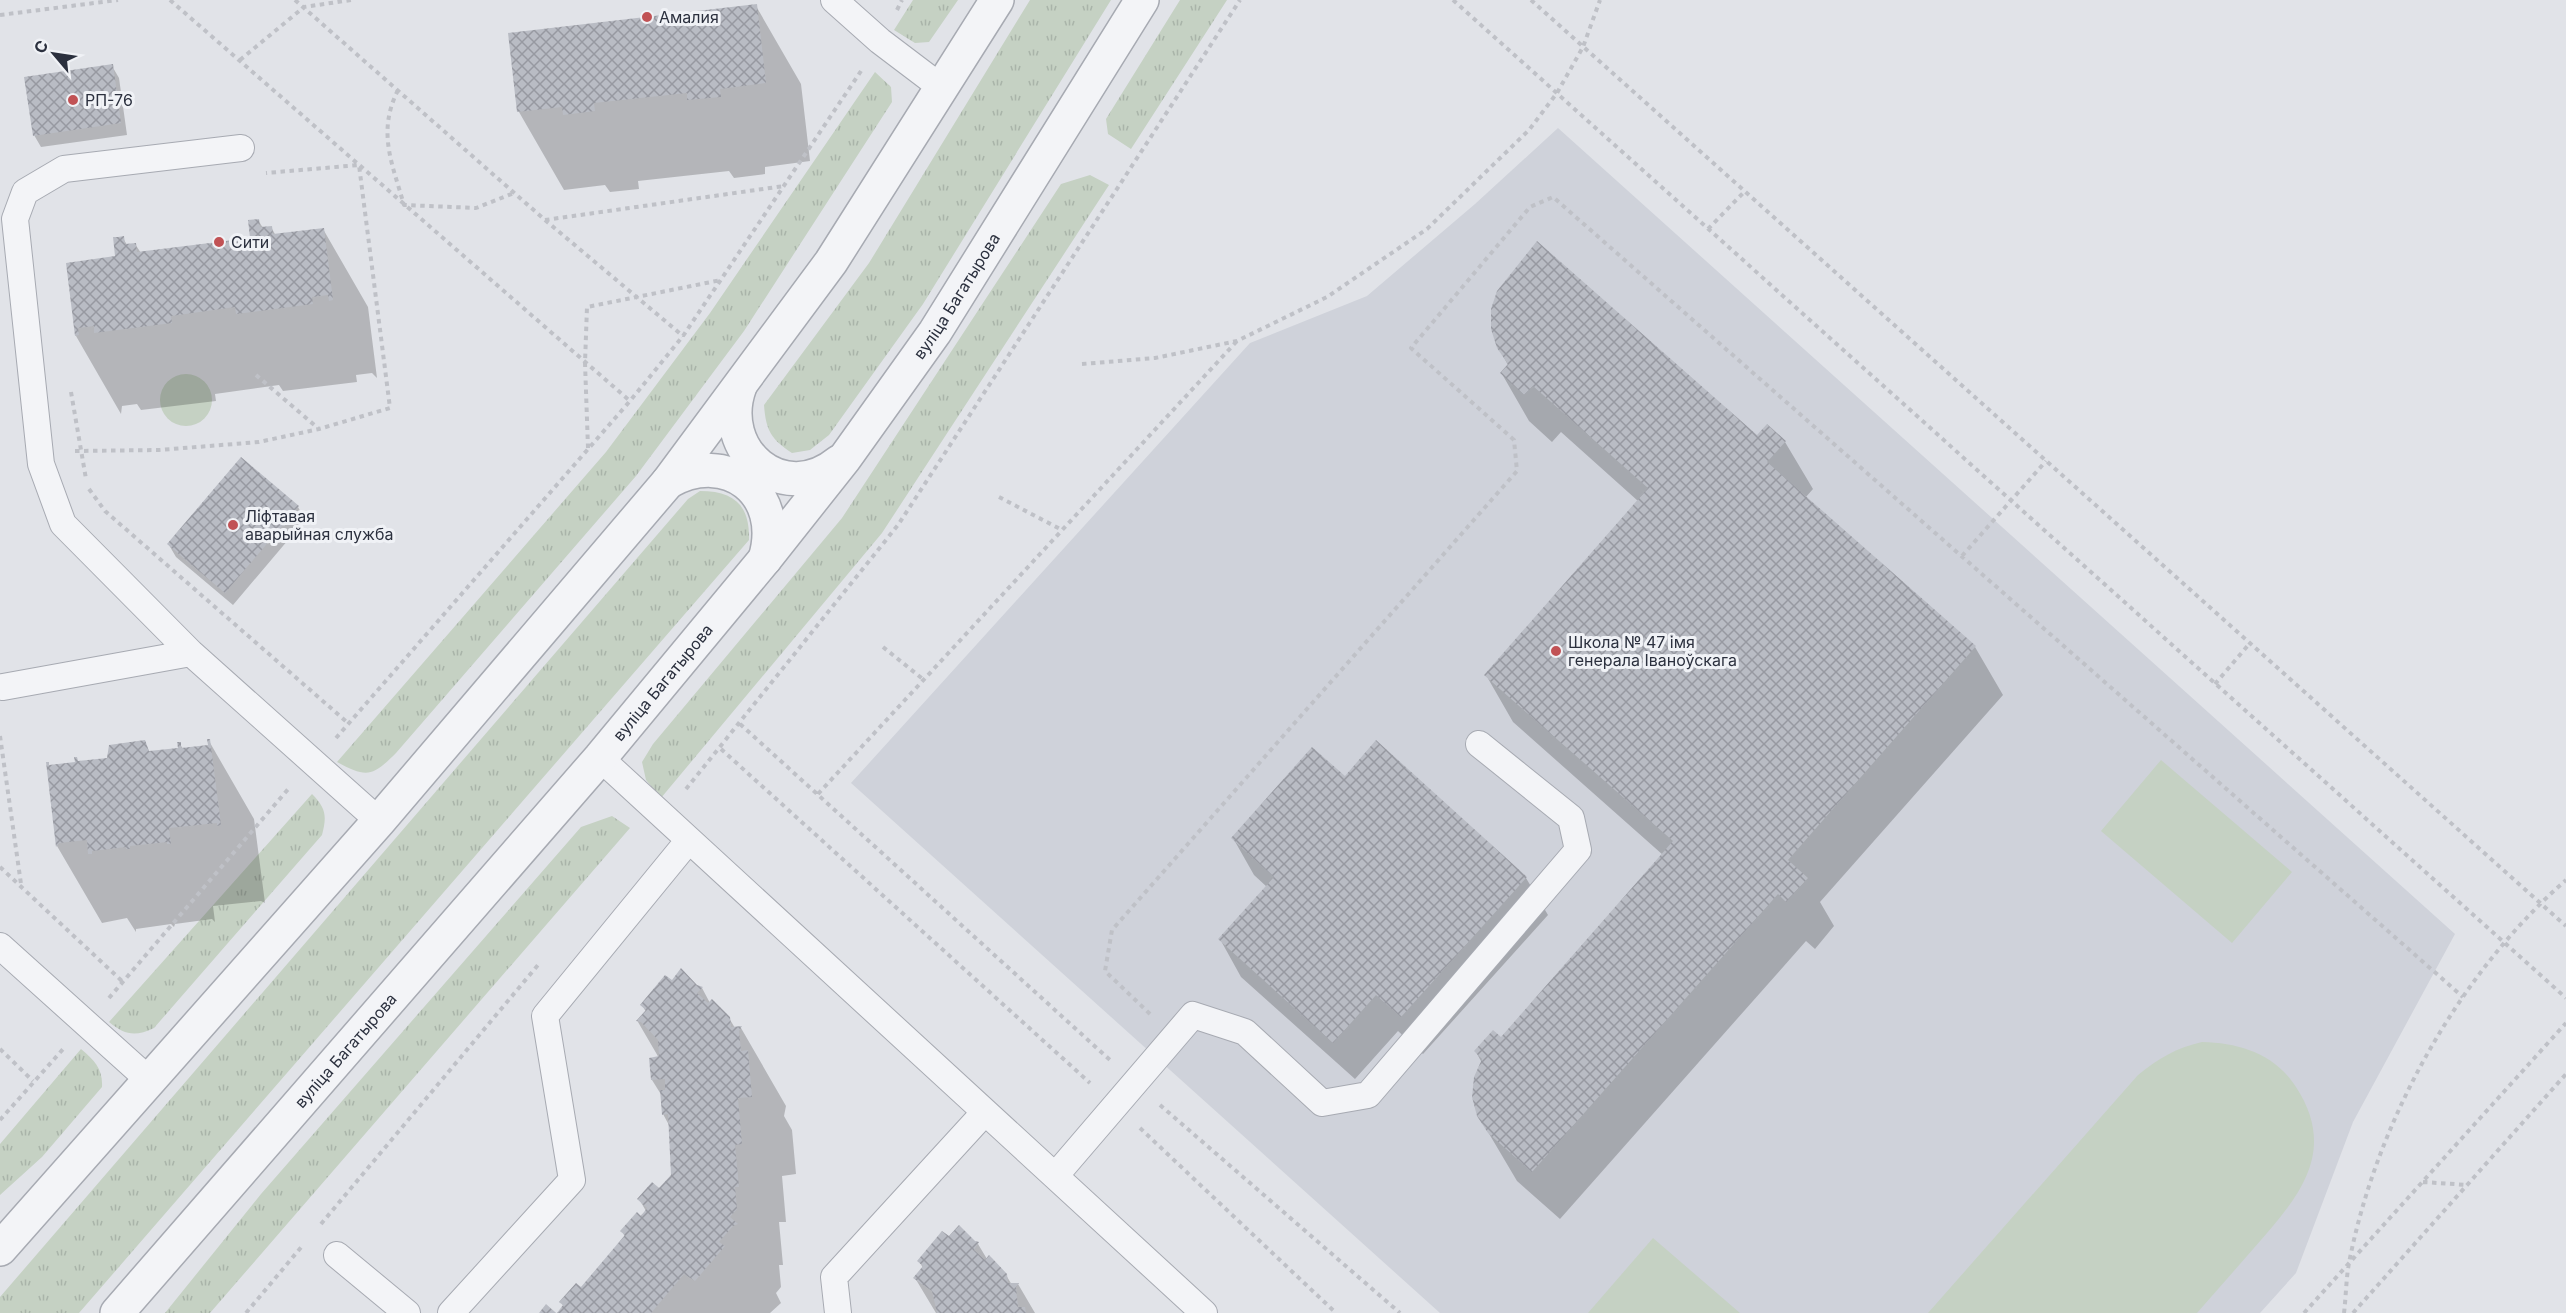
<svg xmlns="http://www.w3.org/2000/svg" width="2566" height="1313" font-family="Inter,sans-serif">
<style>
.built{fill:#cfd2da}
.grass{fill:url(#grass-tufts)}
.pitch{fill:#c5d1c3}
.shadow{fill:#0003}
.building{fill:url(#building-cross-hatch)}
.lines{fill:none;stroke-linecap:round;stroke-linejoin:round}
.service-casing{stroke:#a7aab2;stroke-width:28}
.tertiary-casing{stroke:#a7aab2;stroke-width:36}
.path{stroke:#bfc1c7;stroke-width:4;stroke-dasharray:4.5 4.5;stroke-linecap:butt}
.service{stroke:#f3f4f7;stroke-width:26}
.tertiary{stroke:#f3f4f7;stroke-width:33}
.poi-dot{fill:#c15255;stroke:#f0f2f6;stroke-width:2}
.labels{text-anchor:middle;stroke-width:6;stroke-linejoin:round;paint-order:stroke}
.poi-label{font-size:16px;fill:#2b303e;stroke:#f0f2f6;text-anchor:start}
.street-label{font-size:16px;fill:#2b303e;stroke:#f0f2f6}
</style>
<defs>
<pattern id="grass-tufts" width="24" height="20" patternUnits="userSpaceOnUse" patternTransform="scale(1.5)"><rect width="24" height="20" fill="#c5d1c3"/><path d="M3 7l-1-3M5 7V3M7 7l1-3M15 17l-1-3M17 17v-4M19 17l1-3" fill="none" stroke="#a9b4a9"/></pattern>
<pattern id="building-cross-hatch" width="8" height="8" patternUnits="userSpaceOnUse" patternTransform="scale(1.5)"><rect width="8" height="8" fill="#b9bcc4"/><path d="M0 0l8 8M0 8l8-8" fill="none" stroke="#9799a1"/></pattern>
</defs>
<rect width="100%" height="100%" fill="#e1e3e8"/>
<path class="built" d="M1558 128 2455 934 2353 1122 2296 1273 2260 1313H1440L851 783 1250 343 1367 296 1475 204Z"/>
<path class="grass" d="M913 0H958L929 42 915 43 894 30Z
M1030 0H1111L923 304 829 435 810 450 792 453C771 439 766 431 764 405L869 263Z
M1180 0H1227L1131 149 1108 134 1106 119Z
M875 72 891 87 892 102 744 331 636 476 396 753C372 777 367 778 337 762L606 452 710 313Z
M1090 175 1109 185 882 533 661 798 646 780 642 762 653 744 842 518 1061 184Z
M700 491C734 491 750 505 749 540L79 1313H0V1297L688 499Z
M312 794C326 808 327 816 322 835L154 1028C135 1037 125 1035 109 1022Z
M612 816 630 828 210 1313H165L261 1194 581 827Z
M81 1049C95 1061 103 1069 102 1087L42 1157 0 1195V1144Z"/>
<path class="pitch" d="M160 400a26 26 0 1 1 52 0a26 26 0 1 1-52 0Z
M2161 760 2292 872 2232 943 2101 831Z
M2202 1042C2240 1043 2275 1054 2296 1087 2339 1153 2297 1199 2254 1248 2235 1270 2216 1291 2197 1313H1928L2138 1075C2159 1058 2176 1048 2202 1042Z
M1653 1238 1740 1313H1588Z"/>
<path class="shadow" d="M756 6 801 84 810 161 765 167V174L734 178 729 171 638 181 639 189 610 192 605 185 564 190 519 112Z
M112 66 119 78 127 135 41 147 34 135Z
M258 220 263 228 271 227 276 236 323 229 368 307 377 378 372 373 356 375 357 382 283 391 279 385 215 394 216 401 141 410 137 404 122 406 121 414 76 336 67 264 117 258 123 238 127 245 135 244 141 253 252 239Z
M1498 347 1757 437 1785 442 1813 489 1805 498 1975 647 2003 695 1820 902 1834 926 1815 949 1806 941 1560 1219 1517 1181 1478 1115 1482 1063 1476 1052 1502 1039 1663 855 1513 722 1486 675 1638 501 1561 432 1552 442 1529 421 1502 374 1508 365Z
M298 507 305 520 233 605 176 557 169 545Z
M209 741 254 819 265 903 261 901 213 906 215 922 212 919 175 924 174 927 171 924 136 929V932L127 918 102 923 57 846 47 763 50 767 180 749V744L183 749 210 746Z
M1345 778 1526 878 1548 915 1423 1054 1398 1031 1355 1079 1241 977 1220 939 1267 887 1254 875 1233 838Z
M672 982 702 988 710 1003 729 1018 735 1028H741L786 1106 784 1116 792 1130 796 1174 782 1176 786 1222H779L783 1265H779L781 1287 776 1293 781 1303 770 1313H559L564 1307 561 1302 581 1289 625 1237 622 1231 646 1211 639 1199 659 1190 673 1176 670 1127 663 1114 662 1096 652 1080 659 1058 638 1022 646 1012 642 1005Z
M949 1238 978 1244 987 1259 1006 1275 1012 1285 1018 1284 1035 1313H936L915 1278 923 1268 919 1261Z"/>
<path class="building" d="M757 4 766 83 720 89 721 97 687 100V93L594 103 595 111 563 115 562 107 517 112 508 33Z
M113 64 121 123 33 136 24 77Z
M259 219 260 227 272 226 273 234 324 228 333 300 329 301 328 295 312 297 313 304 236 314 235 307 171 316 172 323 94 333V326L78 328 79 335 75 336 66 263 115 256 113 237H118L124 236 125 244 136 243 137 252 250 238 248 220Z
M1537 241 1757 435 1767 424 1786 441 1767 462 1976 646 1788 860 1808 878 1786 902 1778 894 1532 1172 1488 1133 1477 1116 1472 1097 1474 1077 1482 1059 1474 1051 1493 1030 1501 1037 1673 841 1484 675 1648 488 1533 386 1524 395 1500 373 1508 364 1497 348 1491 329V309L1497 291Z
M241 457 299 506 225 593 167 544Z
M207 739H210L221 825 217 826V823L169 828 171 844H167V842L130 846V849H126V847L92 851V854H88L87 840 59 843 56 847 46 762H49V765L75 762 74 757H77L78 761 107 758 109 745 145 740 149 751 178 748 177 742H181V748L208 745Z
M1376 740 1527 877 1401 1017 1376 995 1333 1043 1218 939 1274 877 1231 838 1312 747 1345 776Z
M681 968 697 985 703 987 697 993 708 1003 712 999 730 1017 731 1027 742 1026 739 1031 741 1051 748 1050 752 1097 738 1098 742 1144 735 1145 739 1187H735L737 1209 730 1217 738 1224 733 1226 719 1242 725 1246 695 1281 684 1274 651 1313H557L563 1305 559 1302 576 1283 581 1287 625 1235 620 1231 637 1212 641 1216 647 1208 637 1199 652 1182 659 1188 671 1175 668 1114 662 1115 660 1090H665V1079L651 1080 649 1058 659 1056 658 1040 641 1022 636 1021 646 1010 640 1005 665 975 672 980Z
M959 1225 975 1241 979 1242 974 1250 985 1260 989 1255 992 1258 1007 1274 1008 1283H1019L1016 1287 1018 1307H1025L1026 1313H937L932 1291 913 1278 923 1266 917 1261 942 1231 949 1236Z
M546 1304 556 1313H539Z"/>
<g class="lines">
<defs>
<path id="service" d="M834 0 880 41 942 88
M241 148 64 169 25 192 15 219 41 464 63 524 191 653 379 821
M3 687 191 653
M600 758 1204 1313
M0 946 149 1080
M1055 1176 1193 1015 1245 1032 1322 1103 1368 1095 1578 850 1571 818 1479 744
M337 1255 407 1313
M451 1313 572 1180 545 1016 689 840
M838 1313 834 1277 985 1112"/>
<g id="tertiary">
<path d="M740 386C716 451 783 508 839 462"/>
<path d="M668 482C727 448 785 493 765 559"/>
<path d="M0 1249 379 821 668 482 831 262 997 0"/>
<path id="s1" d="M117 1313 600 758 765 559 845 458 935 332 1142 0"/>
</g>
</defs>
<use href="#service" class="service-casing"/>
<use href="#tertiary" class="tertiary-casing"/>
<path class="path" d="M170 0 630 401
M295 0 545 220 683 336
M1453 0 2566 998
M1531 0 2566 926
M897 10 902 0
M0 15 118 0
M240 60 304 7 351 0
M398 90C377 132 392 163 404 205L476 208 514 193
M545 220 784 186
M1708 229 1745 191
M1082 364 1155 358 1237 341 1327 297 1427 229 1529 130 1557 93 1583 47 1600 0
M256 375 319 429
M71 392 86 479
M588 448 585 363 587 307 721 280
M75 451 159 450 259 442 319 429 390 408 359 165 266 173
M89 489 105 511 348 723
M999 497 1062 530
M1962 556 2046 461
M883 647 924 680
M2215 684 2250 643
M740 724 1110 1060
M0 736 21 884
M336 738 630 401 683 336 861 71
M721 749 1090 1083
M686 789 898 525 1240 0
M818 794 1237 341
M0 867 123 982
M109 998 290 787
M1150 1014 1105 971 1112 930 1517 471 1514 440 1411 348 1530 207 1553 197 2463 997
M0 1049 33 1081
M1160 1105 1400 1313
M0 1120 64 1048
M1140 1128 1336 1313
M2423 1182 2468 1185
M321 1224 538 965
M246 1313 303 1245
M2304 1313 2566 1023
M2344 1313C2346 1297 2346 1279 2349 1263 2376 1123 2458 974 2566 880
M2353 1313 2566 1074"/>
<use href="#service" class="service"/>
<use href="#tertiary" class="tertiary"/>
</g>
<g class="poi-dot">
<circle cx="647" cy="17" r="6"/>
<circle cx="73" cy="100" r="6"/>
<circle cx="219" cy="242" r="6"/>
<circle cx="233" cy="525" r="6"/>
<circle cx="1556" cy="651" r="6"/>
</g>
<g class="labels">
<g class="poi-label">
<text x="659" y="23">Амалия</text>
<text x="85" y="106">РП-76</text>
<text x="231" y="248">Сити</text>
<text x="245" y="522">Ліфтавая<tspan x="245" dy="18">аварыйная служба</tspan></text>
<text x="1568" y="648">Школа № 47 імя<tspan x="1568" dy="18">генерала Іваноўскага</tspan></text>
</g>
<g class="street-label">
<text dy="6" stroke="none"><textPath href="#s1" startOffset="1320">вуліца Багатырова</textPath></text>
<text dy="6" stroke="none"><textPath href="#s1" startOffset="834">вуліца Багатырова</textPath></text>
<text dy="6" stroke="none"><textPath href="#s1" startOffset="348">вуліца Багатырова</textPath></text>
</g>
</g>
<g transform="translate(54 54) rotate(299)" stroke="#f0f2f6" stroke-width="4.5" paint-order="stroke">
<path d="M0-4.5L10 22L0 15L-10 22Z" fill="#2b303e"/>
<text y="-9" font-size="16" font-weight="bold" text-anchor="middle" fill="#2b303e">С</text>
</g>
</svg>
